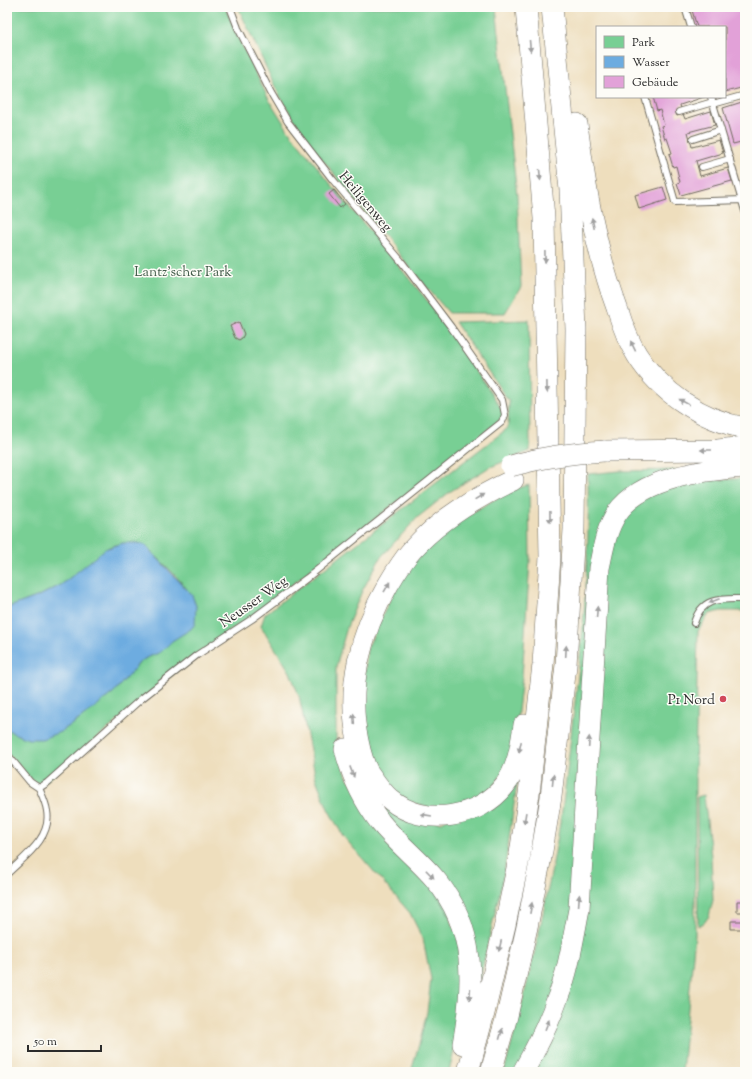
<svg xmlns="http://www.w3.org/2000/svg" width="752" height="1079" font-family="'Sorts Mill Goudy',serif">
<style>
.green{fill:#78cf94;stroke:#527d60}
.water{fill:#6dace0;stroke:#4c6c86}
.building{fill:#e2a1d8}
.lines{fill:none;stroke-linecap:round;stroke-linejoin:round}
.lane-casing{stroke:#6f6a5e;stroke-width:8}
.highway-casing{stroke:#6f6a5e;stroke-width:22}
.lane{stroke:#fff;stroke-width:6}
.highway{stroke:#fff;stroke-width:21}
.highway-bridge-casing{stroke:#6f6a5e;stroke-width:22;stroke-linecap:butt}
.highway-bridge{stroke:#fff;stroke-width:21}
.oneway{fill:#a0a0a0}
.poi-dot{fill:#d1495b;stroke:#fdfcf7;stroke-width:1.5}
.labels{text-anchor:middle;stroke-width:3;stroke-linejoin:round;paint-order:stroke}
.street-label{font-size:14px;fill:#2b2b2b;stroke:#fdfcf7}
.park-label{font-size:14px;fill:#425c4a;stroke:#fdfcf7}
.poi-label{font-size:14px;fill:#2b2b2b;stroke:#fdfcf7;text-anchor:end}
</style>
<rect width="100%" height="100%" fill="#fdfcf7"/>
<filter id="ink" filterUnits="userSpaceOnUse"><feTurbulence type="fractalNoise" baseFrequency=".025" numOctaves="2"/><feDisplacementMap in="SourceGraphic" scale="8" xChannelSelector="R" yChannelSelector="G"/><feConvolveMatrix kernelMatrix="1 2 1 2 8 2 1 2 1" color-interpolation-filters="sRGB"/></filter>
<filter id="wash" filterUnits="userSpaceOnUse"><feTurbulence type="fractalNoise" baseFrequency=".012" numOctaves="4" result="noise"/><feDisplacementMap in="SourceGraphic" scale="16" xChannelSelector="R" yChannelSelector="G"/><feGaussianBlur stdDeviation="0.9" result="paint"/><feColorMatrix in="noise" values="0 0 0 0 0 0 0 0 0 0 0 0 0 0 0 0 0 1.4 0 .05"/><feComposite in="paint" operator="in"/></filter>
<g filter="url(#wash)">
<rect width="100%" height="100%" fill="#eedebd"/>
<path class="green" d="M7 7H225L236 33 268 98 288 130 330 183 440 316 501 408 504 415 500 420 261 609 197 654 45 782 40 783 34 782 7 753V729L13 733 60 732 80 719 114 692 139 663 146 658 161 652 172 641 179 635 196 606C190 586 160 561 145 545L137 543H123L109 547 61 585 39 596 7 608Z
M238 7H496L517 196 521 287 505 313H449L406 263 306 139 278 93Z
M529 320 530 451 488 468 451 491 418 517 381 557 362 591 347 627 336 667V743L347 777 440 895 459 938 460 1026 449 1072H411L420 1041 427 1012 431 979 423 939 410 913 343 836 328 809 316 779 299 696 290 672 261 626 265 614 508 428 509 402 455 322Z
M673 470 721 480 745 478V611H721L709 614 698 631 695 772V934L682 1072H504C528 986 548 899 562 811 566 782 569 754 572 726 583 642 590 558 588 474L619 471Z
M529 485 530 560 522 677 515 736 511 757 494 787 467 804 435 809 403 800 380 778 360 721 367 649 400 578 442 530 511 490Z
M518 777 504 873 477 992 475 952 387 821 368 785 440 823Z
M704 795 711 856 713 900 709 916 704 923 698 926 697 797Z"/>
<path class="water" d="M123 543H137L145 545 192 595 196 606 195 624 191 629 172 641 161 652 146 658 139 663 114 692 80 719 60 732 42 739H28L13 733 7 729V608L39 596 61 585 105 549Z"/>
<g id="blocks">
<path class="building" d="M691 7H745V87L725 92V27H697Z
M653 97H704L680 105 681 109 676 111 677 116 683 114 685 119 711 111 715 125 688 132 692 147 719 140 723 153 696 161 700 176 728 168 732 181 681 195 677 183 680 182 676 166 673 167 669 154 672 153 667 138 665 139 661 126 664 125 660 110 657 111Z
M745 101V141L733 144 723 108Z
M663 187 667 200 639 209 635 195Z
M334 190 345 204 340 208 329 194Z
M239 322 244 334 242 338 239 340 235 338 230 326Z
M737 901H743V912H737Z
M731 921H745V929H731Z"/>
</g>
</g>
<g filter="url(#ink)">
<use href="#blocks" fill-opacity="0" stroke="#6f6a5e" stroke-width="1"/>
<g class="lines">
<defs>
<path id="lane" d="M685 7 691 27
M645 97 675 202 745 200
M711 97 745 211
M713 104 745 95
M679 112 713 102
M693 139 721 130
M702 167 730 159
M694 623C702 596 722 599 745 599
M7 754 30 782 39 788 47 783 141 699 197 655 252 619 307 578 502 422 505 415 502 400 451 327 401 261 333 180 288 122 271 93 238 28 230 7
M7 874C24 857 52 838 47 811 46 803 42 795 39 788"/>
<path id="highway" d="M577 124C585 186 595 248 617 308 622 324 628 341 637 355 660 392 702 420 745 428
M604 451 718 450 745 447
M513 480C475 498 440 519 412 550 403 560 395 573 388 585 361 632 346 687 358 741 360 751 363 763 368 772 375 782 382 793 391 800 424 828 480 818 505 785 518 768 521 745 524 725
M345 749C352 776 363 800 380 822 397 843 418 859 435 879 477 928 474 985 463 1044
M468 1072 484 1013 505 925 520 854 529 794 543 664 550 557 544 218 526 7
M491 1072 507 1016 527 927 541 857 551 797 566 665 574 529 576 329 570 190 552 7
M523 1072C537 1047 549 1023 558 997 569 969 573 939 579 909L599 568C603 550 606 529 617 513 642 477 704 470 745 467"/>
</defs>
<use href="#lane" class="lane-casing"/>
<use href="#highway" class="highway-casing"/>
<use href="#lane" class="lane"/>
<use href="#highway" class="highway"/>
<defs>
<path id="highway-bridge" d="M511 466C542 457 572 453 604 451"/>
</defs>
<use href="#highway-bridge" class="highway-bridge-casing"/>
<use href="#highway-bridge" class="highway-bridge"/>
</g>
<defs><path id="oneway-solid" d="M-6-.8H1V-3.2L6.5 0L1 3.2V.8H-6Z"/></defs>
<g class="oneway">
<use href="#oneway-solid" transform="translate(530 46) rotate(85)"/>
<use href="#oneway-solid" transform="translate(540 175) rotate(85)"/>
<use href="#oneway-solid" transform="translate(593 223) rotate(-102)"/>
<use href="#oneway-solid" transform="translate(545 257) rotate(89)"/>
<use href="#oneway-solid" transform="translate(633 346) rotate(-116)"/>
<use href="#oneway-solid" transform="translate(547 387) rotate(89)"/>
<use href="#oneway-solid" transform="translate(684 402) rotate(-151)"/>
<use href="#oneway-solid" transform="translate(706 450) rotate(180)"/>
<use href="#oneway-solid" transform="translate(479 497) rotate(-31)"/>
<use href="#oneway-solid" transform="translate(550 517) rotate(89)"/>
<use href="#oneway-solid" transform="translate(387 587) rotate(-60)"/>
<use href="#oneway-solid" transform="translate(714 601) rotate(159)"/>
<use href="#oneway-solid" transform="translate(597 612) rotate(-86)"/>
<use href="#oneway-solid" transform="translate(566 651) rotate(-87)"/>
<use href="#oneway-solid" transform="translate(354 719) rotate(-94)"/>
<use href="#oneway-solid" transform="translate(589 742) rotate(-87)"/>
<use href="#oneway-solid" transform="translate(520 747) rotate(102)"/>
<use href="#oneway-solid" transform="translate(352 772) rotate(69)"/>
<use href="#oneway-solid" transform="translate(553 780) rotate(-84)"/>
<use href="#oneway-solid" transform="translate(426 815) rotate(-171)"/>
<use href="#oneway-solid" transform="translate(525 818) rotate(99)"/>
<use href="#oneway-solid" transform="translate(430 874) rotate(46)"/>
<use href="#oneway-solid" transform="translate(579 900) rotate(-86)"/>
<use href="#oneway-solid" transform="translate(531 908) rotate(-79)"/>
<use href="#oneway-solid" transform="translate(500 946) rotate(103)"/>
<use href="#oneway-solid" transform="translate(470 994) rotate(94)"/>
<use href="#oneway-solid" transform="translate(547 1025) rotate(-68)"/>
<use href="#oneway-solid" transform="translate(501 1034) rotate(-74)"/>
</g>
</g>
<circle class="poi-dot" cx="723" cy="699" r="4"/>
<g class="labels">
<g class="street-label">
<text transform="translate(366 201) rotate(50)" y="5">Heiligenweg</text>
<text transform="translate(253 601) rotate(-35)" y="5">Neusser Weg</text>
</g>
<g class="park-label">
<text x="183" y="276">Lantz'scher Park</text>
</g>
<g class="poi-label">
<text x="715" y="704">P1 Nord</text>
</g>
</g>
<rect width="752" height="1079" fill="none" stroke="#fdfcf7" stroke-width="24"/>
<rect x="596" y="26" width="130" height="72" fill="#fdfcf7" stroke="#a9a8a5"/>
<rect x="604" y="36" width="20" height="12" fill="#78cf94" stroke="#a9a8a5"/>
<text x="632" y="46" font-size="12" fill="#2b2b2b">Park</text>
<rect x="604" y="56" width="20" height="12" fill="#6dace0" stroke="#a9a8a5"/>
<text x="632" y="66" font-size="12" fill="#2b2b2b">Wasser</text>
<rect x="604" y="76" width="20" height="12" fill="#e2a1d8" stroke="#a9a8a5"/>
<text x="632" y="86" font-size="12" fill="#2b2b2b">Gebäude</text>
<path d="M28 1045v6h73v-6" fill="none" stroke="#2b2b2b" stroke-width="2"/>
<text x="34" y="1045" font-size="12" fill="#2b2b2b" stroke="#fdfcf7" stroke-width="3" paint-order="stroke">50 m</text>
</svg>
